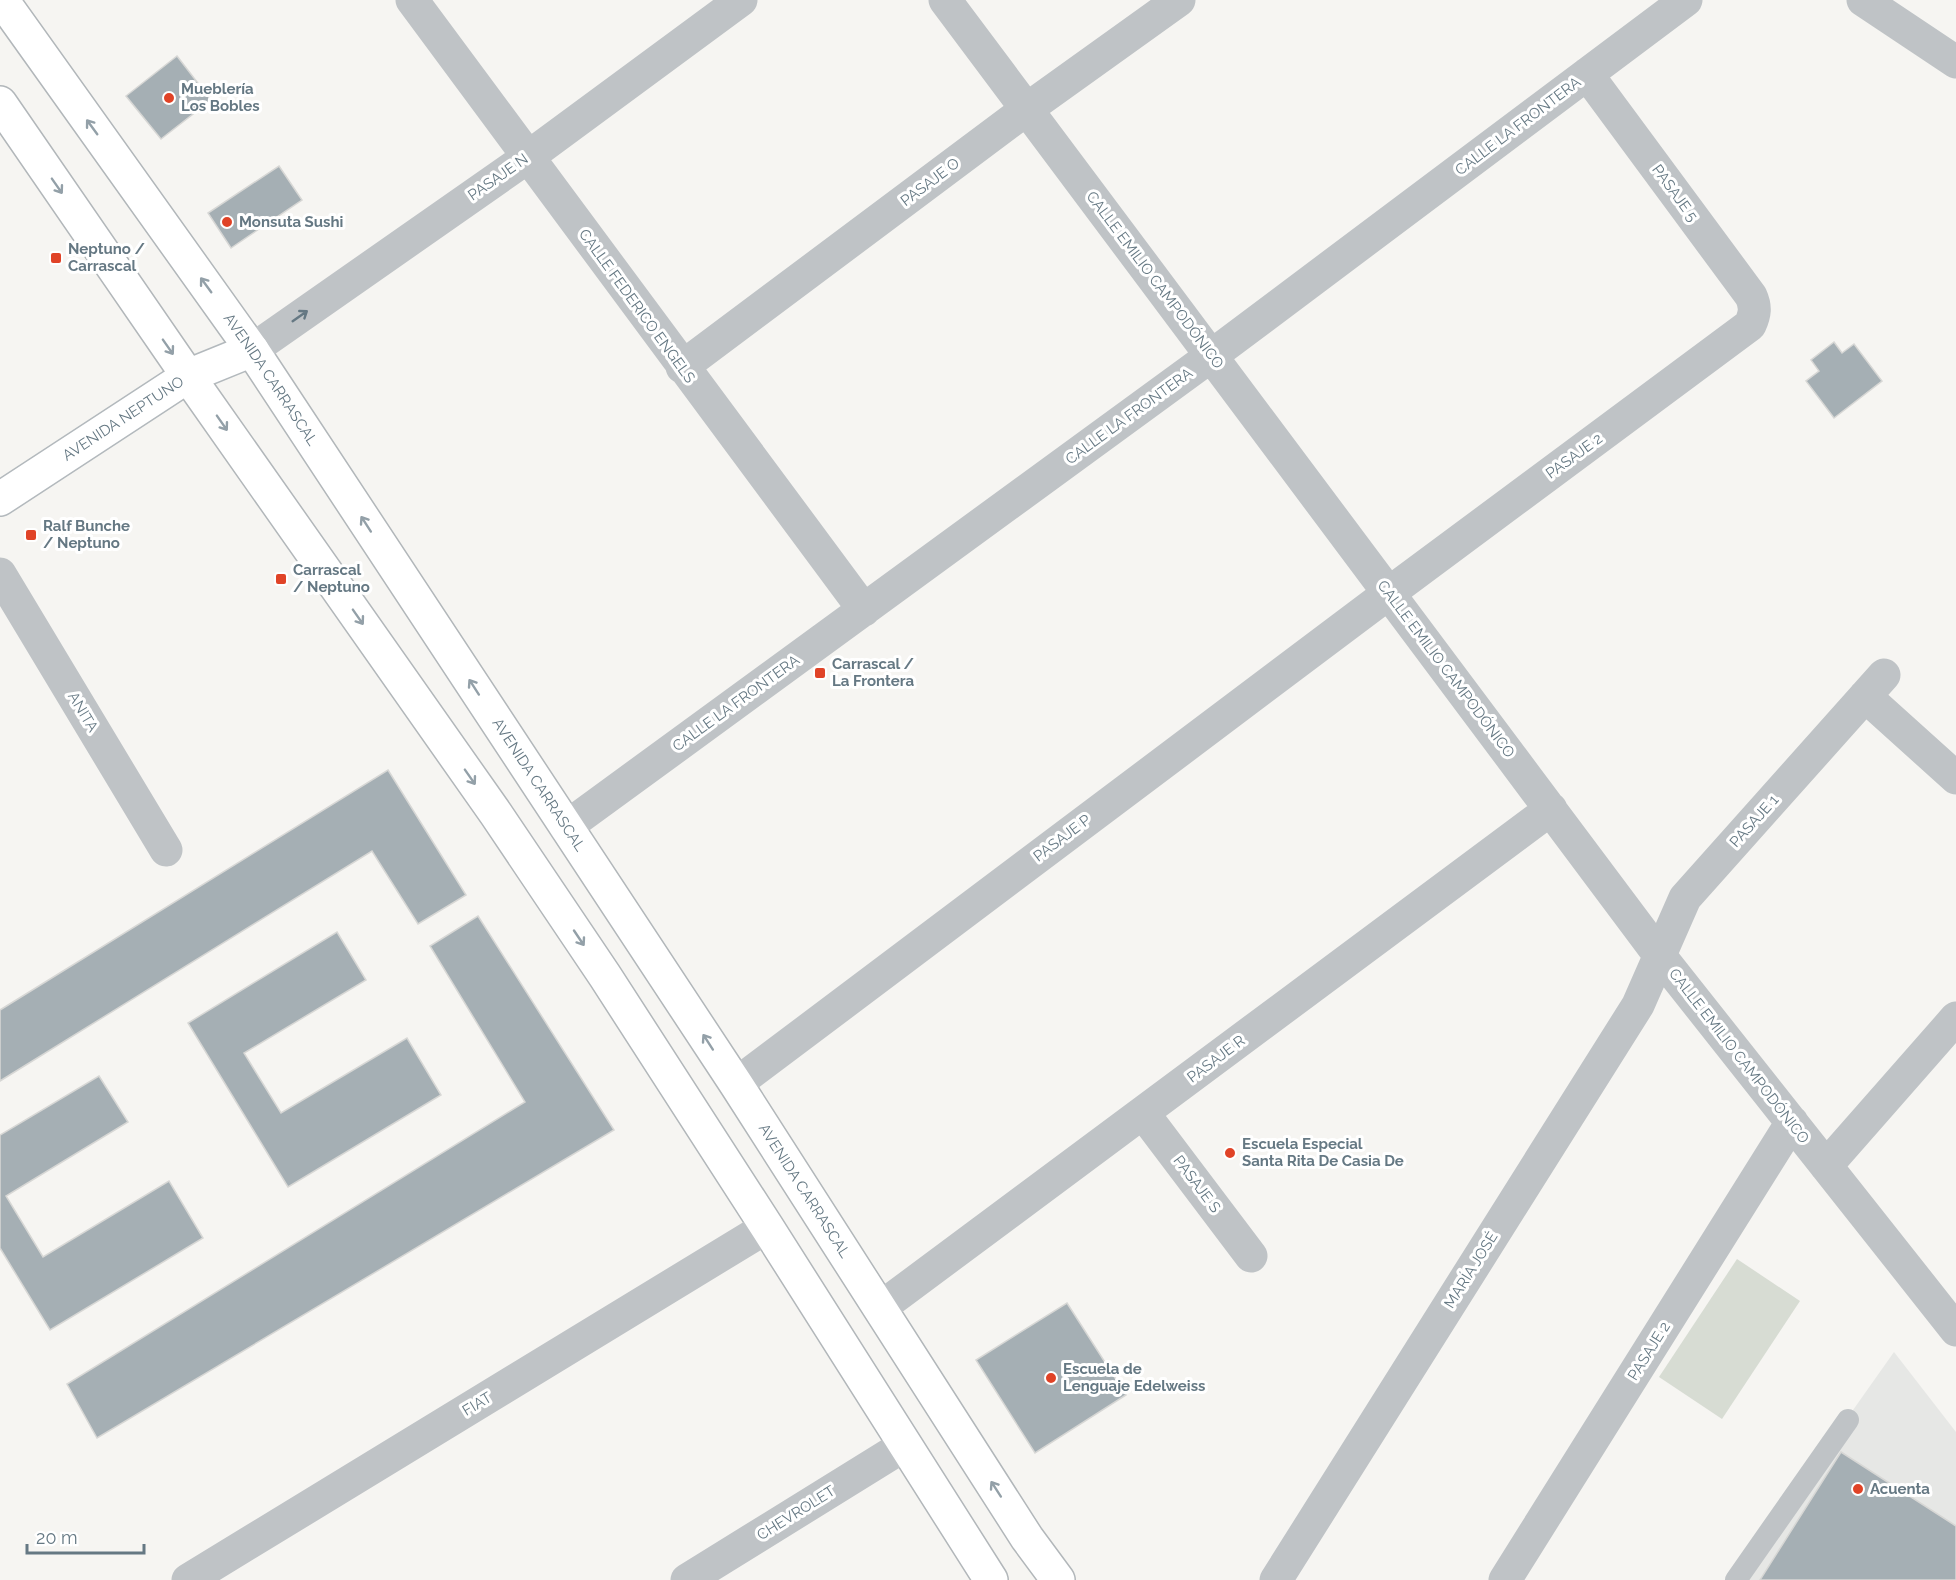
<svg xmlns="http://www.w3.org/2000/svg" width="1956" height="1580" font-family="Raleway,sans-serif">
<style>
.built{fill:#e6e7e5}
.green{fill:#d7dcd3}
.building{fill:#a5afb4;stroke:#d7d7d5;stroke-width:1.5}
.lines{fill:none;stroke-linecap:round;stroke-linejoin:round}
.secondary-casing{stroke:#b3b9bd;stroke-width:36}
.primary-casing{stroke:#b2b7ba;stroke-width:36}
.service{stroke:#bfc3c6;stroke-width:22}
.minor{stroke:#bfc3c6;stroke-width:33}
.secondary{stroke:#fff;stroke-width:33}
.primary{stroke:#fff;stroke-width:33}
.oneway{stroke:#93a0a8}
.oneway2{stroke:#657883}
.poi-dot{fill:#e04327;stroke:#fff;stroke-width:2}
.labels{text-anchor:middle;stroke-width:6;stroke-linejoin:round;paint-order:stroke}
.poi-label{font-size:15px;font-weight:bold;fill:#657883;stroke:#fff;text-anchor:start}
.street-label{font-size:15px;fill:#657883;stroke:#fff}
</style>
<rect width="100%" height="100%" fill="#f6f5f2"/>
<path class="built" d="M1894 1352 1956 1432V1580H1733Z"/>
<path class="green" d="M1737 1259 1800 1301 1722 1419 1659 1377Z"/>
<path class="building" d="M177 56 211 100 161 139 126 96Z
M279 166 302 200 231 248 208 213Z
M1834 342 1842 353 1854 344 1882 381 1834 418 1806 381 1819 371 1811 360Z
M388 770 466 895 418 924 372 851 0 1081V1010Z
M478 916 614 1130 97 1438 67 1384 525 1102 430 946Z
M337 932 366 980 244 1053 281 1113 407 1038 441 1095 288 1187 188 1023Z
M99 1076 128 1122 6 1196 43 1257 169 1181 203 1238 50 1330 0 1248V1135Z
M1067 1303 1126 1395 1035 1453 976 1360Z
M1841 1452 1956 1526V1580H1760Z"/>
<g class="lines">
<defs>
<g id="secondary">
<path id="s1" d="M0 499 188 376 252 350"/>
</g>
<g id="primary">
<path id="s2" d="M2 0 252 350 736 1084 1027 1538 1058 1580"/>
<path d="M0 103 188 376 496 814 605 976 767 1227 991 1580"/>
</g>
</defs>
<use href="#secondary" class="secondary-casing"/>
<use href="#primary" class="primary-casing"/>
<path class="service" d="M1736 1580 1848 1420"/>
<path class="minor" d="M412 0 864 610
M945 0 1660 956 1956 1330
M1863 0 1956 62
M252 350 528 157 741 0
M682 367 1027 109 1179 0
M0 574 166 850
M1865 696 1956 778
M566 827 1211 356 1686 0
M736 1084 1389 593 1750 325C1755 314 1756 307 1751 296L1587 74
M1143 1113 1251 1256
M1826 1166 1956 1018
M880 1308 1551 809
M188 1580 767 1227
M687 1580 905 1445
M1276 1580 1638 1005 1685 898 1884 675
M1505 1580 1792 1122"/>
<use href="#secondary" class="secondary"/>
<use href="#primary" class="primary"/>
</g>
<defs><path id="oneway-shaft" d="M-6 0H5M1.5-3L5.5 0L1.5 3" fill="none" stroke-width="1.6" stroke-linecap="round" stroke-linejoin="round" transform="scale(1.5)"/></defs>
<g class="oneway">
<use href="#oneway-shaft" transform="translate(92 127) rotate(-126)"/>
<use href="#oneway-shaft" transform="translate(57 186) rotate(55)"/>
<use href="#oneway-shaft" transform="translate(206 285) rotate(-126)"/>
<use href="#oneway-shaft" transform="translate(168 347) rotate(55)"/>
<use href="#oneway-shaft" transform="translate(222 423) rotate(55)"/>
<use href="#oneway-shaft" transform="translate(366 524) rotate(-123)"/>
<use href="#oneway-shaft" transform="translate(358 617) rotate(55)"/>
<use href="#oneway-shaft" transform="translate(474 687) rotate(-123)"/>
<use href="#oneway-shaft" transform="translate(470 777) rotate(55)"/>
<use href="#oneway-shaft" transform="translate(579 938) rotate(56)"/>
<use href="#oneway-shaft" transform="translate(708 1042) rotate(-123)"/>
<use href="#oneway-shaft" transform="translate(996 1489) rotate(-123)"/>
</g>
<use class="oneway2" href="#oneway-shaft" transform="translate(300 316) rotate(-35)"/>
<g class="poi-dot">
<circle cx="169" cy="98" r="6"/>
<circle cx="227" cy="222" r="6"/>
<rect x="50" y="252" width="12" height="12" rx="3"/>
<rect x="25" y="529" width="12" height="12" rx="3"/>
<rect x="275" y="573" width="12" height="12" rx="3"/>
<rect x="814" y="667" width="12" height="12" rx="3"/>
<circle cx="1230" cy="1153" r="6"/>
<circle cx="1051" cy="1378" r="6"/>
<circle cx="1858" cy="1489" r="6"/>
</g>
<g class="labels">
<g class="poi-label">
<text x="181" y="94">Mueblería<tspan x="181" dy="17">Los Bobles</tspan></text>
<text x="239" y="227">Monsuta Sushi</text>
<text x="68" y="254">Neptuno /<tspan x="68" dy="17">Carrascal</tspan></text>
<text x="43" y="531">Ralf Bunche<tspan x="43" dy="17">/ Neptuno</tspan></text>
<text x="293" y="575">Carrascal<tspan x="293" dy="17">/ Neptuno</tspan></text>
<text x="832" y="669">Carrascal /<tspan x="832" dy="17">La Frontera</tspan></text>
<text x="1242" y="1149">Escuela Especial<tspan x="1242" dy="17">Santa Rita De Casia De</tspan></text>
<text x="1063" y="1374">Escuela de<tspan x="1063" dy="17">Lenguaje Edelweiss</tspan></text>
<text x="1870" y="1494">Acuenta</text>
</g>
<g class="street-label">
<text transform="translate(1518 126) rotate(-37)" y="5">CALLE LA FRONTERA</text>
<text transform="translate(498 177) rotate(-35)" y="5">PASAJE N</text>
<text transform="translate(930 182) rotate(-37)" y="5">PASAJE O</text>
<text transform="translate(1675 193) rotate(54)" y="5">PASAJE 5</text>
<text transform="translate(1155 280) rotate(53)" y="5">CALLE EMILIO CAMPODÓNICO</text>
<text transform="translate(637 306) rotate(54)" y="5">CALLE FEDERICO ENGELS</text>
<text dy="5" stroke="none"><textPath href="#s2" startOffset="465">AVENIDA CARRASCAL</textPath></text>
<text transform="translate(1129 416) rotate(-36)" y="5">CALLE LA FRONTERA</text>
<text dy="5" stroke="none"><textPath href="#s1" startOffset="147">AVENIDA NEPTUNO</textPath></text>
<text transform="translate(1574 456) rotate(-36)" y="5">PASAJE 2</text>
<text transform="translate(1446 669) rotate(53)" y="5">CALLE EMILIO CAMPODÓNICO</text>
<text transform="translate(736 703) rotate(-36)" y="5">CALLE LA FRONTERA</text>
<text transform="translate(83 712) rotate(59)" y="5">ANITA</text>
<text dy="5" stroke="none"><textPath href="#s2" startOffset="951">AVENIDA CARRASCAL</textPath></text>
<text transform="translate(1754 821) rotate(-48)" y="5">PASAJE 1</text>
<text transform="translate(1062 838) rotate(-37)" y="5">PASAJE P</text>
<text transform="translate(1739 1056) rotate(52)" y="5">CALLE EMILIO CAMPODÓNICO</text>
<text transform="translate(1216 1059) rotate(-37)" y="5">PASAJE R</text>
<text transform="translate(1197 1184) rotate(53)" y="5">PASAJE S</text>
<text dy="5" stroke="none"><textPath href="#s2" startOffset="1436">AVENIDA CARRASCAL</textPath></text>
<text transform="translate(1471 1270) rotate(-58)" y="5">MARÍA JOSÉ</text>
<text transform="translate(1649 1351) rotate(-58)" y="5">PASAJE 2</text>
<text transform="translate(477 1404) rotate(-31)" y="5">FIAT</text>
<text transform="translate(796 1513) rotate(-32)" y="5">CHEVROLET</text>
</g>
</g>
<path d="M27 1544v9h117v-9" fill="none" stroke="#657883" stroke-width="3"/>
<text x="36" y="1544" font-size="18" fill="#657883" stroke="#ffffff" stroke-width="4.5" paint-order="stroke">20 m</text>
</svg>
